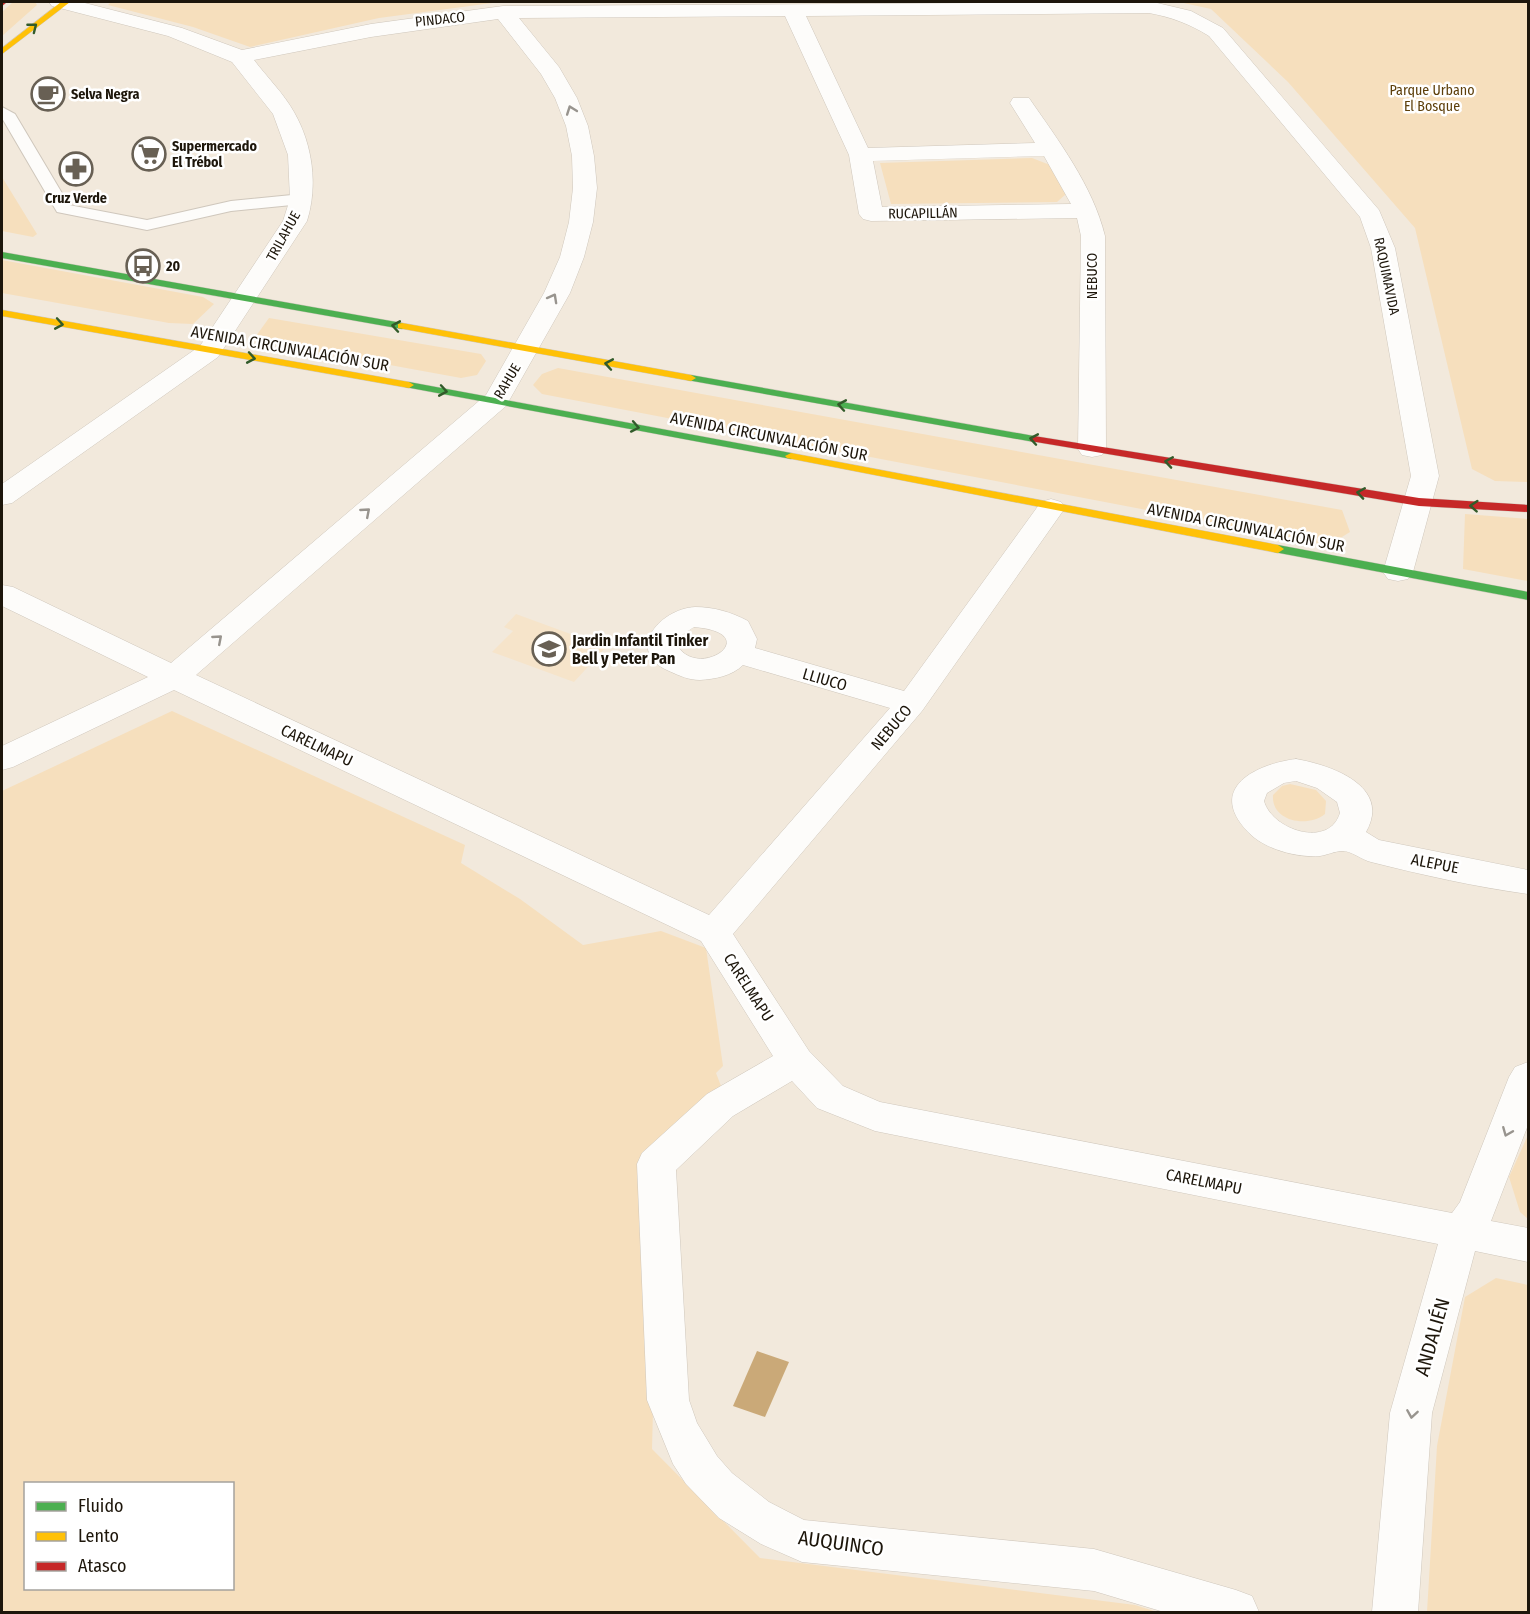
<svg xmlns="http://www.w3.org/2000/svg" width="1530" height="1614" font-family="'Fira Sans Condensed',sans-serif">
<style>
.built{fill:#f6e4ca}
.green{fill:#f6dfbd;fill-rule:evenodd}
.water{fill:#caa978}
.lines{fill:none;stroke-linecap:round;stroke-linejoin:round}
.lane-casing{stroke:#cfc7bc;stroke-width:2}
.street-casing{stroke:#cfc7bc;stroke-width:1}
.fast-casing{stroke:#cfc7bc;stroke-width:1}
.slow-casing{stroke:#cfc7bc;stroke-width:1}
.jam-casing{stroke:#cfc7bc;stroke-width:1}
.lane{fill:#fdfcfa;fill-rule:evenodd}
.street{fill:#fdfcfa;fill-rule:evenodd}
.fast{fill:#4caf50;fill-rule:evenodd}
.slow{fill:#ffc107;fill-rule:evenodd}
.jam{fill:#c62828;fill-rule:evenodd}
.oneway{stroke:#325b2a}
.oneway2{stroke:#98948e}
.labels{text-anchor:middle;stroke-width:5;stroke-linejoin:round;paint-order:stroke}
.far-street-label{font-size:14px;fill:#1d160b;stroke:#fff}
.far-park-label{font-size:14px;fill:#5d3f0a;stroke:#fff}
.far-poi-label{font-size:14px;font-weight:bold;fill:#1d160b;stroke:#fff;text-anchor:start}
.street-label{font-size:16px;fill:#1d160b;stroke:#fff}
.poi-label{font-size:16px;font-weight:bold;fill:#1d160b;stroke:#fff;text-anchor:start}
.near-street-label{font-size:20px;fill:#1d160b;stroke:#fff}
</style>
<rect width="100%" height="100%" fill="#f2e9dc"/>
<path class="built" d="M516 614 606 647 574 682 492 652 513 631 504 627Z"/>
<path class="green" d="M13 2H35L37 5 2 36V12Z
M111 2H500L379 18 250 47 193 27 108 5Z
M1179 2H1528V482L1495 481 1472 469 1415 228 1288 82 1211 9Z
M1032 158 1050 165 1066 194 1057 202 891 204 880 163Z
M2 177 37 234 33 237 2 231Z
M2 260 203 297 214 304 193 324 169 323 2 293Z
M269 318 481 354 486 361 477 375 461 378 253 340Z
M558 368 1342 510 1350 532 1329 545 542 394 533 385 542 374Z
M1465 514 1528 519V581L1463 569Z
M172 711 465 845 461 863 520 899 583 945 661 931 706 948 723 1066 716 1073 721 1086 690 1111 677 1165 655 1331 652 1449 760 1558 1135 1605 1157 1612H2V791ZM26 1484H232V1588H26Z
M1290 784 1316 790 1326 801 1325 814C1308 828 1271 822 1273 795L1282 786Z
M1528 1135V1219L1520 1212 1509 1177Z
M1496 1278 1528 1285V1612H1427L1437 1446 1465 1297Z"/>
<path class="water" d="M757 1351 789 1362 765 1417 733 1406Z"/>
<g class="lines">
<defs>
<path id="lane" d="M2 107 15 114 69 205 147 220 231 201 302 194 310 199 302 204 231 211 147 230 57 212 2 118Z"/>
<path id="street" d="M49 2H81L182 28 242 50 371 24 503 6 1153 2 1191 11 1223 28 1379 210 1395 248 1439 476 1413 572 1408 579 1398 581 1388 579 1383 572 1411 476 1371 248 1360 217 1209 36C1190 24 1171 17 1149 13L806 16 868 148 1035 143 1010 103 1013 98H1029C1058 140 1093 186 1105 236L1106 449 1102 455 1092 457 1082 455 1078 449 1081 236 1077 218 871 221 863 219 859 214 849 155 785 16 519 18 559 67 577 98 588 126 594 156 597 188 593 222 584 257 570 293 506 406 196 675 709 915 890 708 743 665C732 676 715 679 700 680 689 680 680 676 669 671 624 652 659 609 695 607 714 607 731 612 748 621L757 639 755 648 904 691 1041 502 1051 499 1061 502 1065 508 922 711 733 934 809 1051 843 1086 880 1102 1452 1213 1460 1202 1509 1077 1515 1067 1528 1062V1125L1491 1221 1528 1228V1262L1475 1251 1432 1413 1418 1612H1372L1390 1413 1438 1244 875 1131 817 1108 792 1081 733 1116 676 1170 689 1400 697 1423 717 1456 732 1473 769 1502 804 1520 1094 1549 1236 1590 1252 1596 1259 1612H1164L1094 1591 802 1562 761 1544 719 1518 686 1484 673 1464 647 1400 637 1164 642 1153 707 1094 773 1056 701 941 174 690 13 767 2 770V746L148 677 2 606V585L13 587 171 663 486 395 544 293 560 257 569 222 573 188 572 156 566 126 555 98 541 74 498 19 371 37 254 60C267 77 284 94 294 112 313 145 318 186 307 221L218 357 12 503 2 505V484L200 346 283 221 290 199 288 155 273 114 232 62 168 36 52 6ZM1044 156 1071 204 882 207 873 161ZM694 627C765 633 702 679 679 648V637Z
M1296 759C1331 765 1392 786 1366 832L1379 840 1528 870V894C1476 887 1423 875 1371 862 1362 860 1350 850 1342 851 1335 851 1327 855 1320 856 1297 858 1264 849 1248 832 1206 788 1256 764 1296 759ZM1296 781 1317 788 1337 802 1340 813C1329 849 1272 830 1264 801L1267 793 1284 783Z"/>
<path id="fast" d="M2 252 402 323 407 326 402 329 2 258Z
M691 375 1034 436 1040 439 1034 442 687 380V376Z
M409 382 791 453 797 456 791 459 405 387V383Z
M1278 545 1528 592V600L1274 552 1272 549 1274 546Z"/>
<path id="slow" d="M61 2H70L2 54V48Z
M2 310 409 382 414 385 409 388 2 316Z
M402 323 691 375 696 378 691 381 398 328V324Z
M791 453 1278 545 1284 549 1278 553 787 458 785 456Z"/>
<path id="jam" d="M2 2H7L2 6Z
M1034 436 1419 498 1528 505V512L1419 506 1030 441V437Z"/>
</defs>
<use href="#lane" class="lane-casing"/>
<use href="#street" class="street-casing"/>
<use href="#fast" class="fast-casing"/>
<use href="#slow" class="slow-casing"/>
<use href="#jam" class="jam-casing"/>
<use href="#lane" class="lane"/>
<use href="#street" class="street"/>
<use href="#fast" class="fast"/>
<use href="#slow" class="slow"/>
<use href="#jam" class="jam"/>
</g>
<defs><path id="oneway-chevron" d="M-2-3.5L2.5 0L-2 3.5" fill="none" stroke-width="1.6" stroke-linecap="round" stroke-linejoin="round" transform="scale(1.5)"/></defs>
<g class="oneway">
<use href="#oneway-chevron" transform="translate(33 27) rotate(-38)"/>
<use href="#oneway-chevron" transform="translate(59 324) rotate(10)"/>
<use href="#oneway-chevron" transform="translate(396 326) rotate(-170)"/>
<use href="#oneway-chevron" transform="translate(251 358) rotate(10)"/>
<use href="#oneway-chevron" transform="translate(609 364) rotate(-170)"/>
<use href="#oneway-chevron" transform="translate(443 391) rotate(10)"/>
<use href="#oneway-chevron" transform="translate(842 405) rotate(-170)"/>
<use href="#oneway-chevron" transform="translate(635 427) rotate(11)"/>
<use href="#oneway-chevron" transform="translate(1034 439) rotate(-170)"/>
<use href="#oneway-chevron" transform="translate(1169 462) rotate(-171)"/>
<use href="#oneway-chevron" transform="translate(1361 493) rotate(-171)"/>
<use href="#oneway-chevron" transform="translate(1474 506) rotate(-176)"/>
</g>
<g class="oneway2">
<use href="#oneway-chevron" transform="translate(571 110) rotate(-110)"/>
<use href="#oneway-chevron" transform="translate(553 298) rotate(-61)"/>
<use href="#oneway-chevron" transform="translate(366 512) rotate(-41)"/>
<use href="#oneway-chevron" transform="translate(218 639) rotate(-41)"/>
<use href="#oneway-chevron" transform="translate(1507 1132) rotate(112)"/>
<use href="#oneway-chevron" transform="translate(1412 1414) rotate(99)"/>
</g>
<defs>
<symbol id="cafe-ring" viewBox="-11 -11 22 22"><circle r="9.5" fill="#fff" stroke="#686054" stroke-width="1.5"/><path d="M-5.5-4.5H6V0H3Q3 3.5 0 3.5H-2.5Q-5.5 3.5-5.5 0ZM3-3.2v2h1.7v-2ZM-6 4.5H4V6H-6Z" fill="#686054"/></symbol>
<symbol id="supermarket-ring" viewBox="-11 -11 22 22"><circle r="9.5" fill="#fff" stroke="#686054" stroke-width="1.5"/><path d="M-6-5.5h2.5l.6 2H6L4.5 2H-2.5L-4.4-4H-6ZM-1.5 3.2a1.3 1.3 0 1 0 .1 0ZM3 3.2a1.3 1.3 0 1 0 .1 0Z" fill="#686054"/></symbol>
<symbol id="pharmacy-ring" viewBox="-11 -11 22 22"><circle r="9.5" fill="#fff" stroke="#686054" stroke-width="1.5"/><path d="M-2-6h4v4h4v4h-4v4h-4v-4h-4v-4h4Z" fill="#686054"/></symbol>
<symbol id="bus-ring" viewBox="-11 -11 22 22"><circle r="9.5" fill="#fff" stroke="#686054" stroke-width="1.5"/><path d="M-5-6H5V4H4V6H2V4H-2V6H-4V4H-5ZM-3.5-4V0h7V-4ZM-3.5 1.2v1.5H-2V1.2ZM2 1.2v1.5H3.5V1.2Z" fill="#686054"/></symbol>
<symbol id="school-ring" viewBox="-11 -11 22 22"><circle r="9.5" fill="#fff" stroke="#686054" stroke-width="1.5"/><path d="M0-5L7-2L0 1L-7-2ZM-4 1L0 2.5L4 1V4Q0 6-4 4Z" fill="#686054"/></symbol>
</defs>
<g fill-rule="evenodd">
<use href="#cafe-ring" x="29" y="75" width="38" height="38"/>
<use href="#supermarket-ring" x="130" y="135" width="38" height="38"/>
<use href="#pharmacy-ring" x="57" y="150" width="38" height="38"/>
<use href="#bus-ring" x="124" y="247" width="38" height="38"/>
<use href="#school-ring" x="530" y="630" width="38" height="38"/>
</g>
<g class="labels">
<g class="far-street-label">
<text transform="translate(440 19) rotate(-6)" y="5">PINDACO</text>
<text transform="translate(923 213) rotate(-1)" y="5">RUCAPILLÁN</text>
<text transform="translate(283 236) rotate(-61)" y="5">TRILAHUE</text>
<text transform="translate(1092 276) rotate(-90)" y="5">NEBUCO</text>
<text transform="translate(1387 276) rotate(78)" y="5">RAQUIMAVIDA</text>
<text transform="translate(507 381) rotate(-59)" y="5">RAHUE</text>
</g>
<g class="far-park-label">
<text x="1432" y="95">Parque Urbano<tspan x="1432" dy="16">El Bosque</tspan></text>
</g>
<g class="far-poi-label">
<text x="71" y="99">Selva Negra</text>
<text x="172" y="151">Supermercado<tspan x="172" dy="16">El Trébol</tspan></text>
<text x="76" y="203" text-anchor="middle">Cruz Verde</text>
<text x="166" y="271">20</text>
</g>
<g class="street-label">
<text transform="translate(290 348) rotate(10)" y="6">AVENIDA CIRCUNVALACIÓN SUR</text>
<text transform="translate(769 436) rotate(11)" y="6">AVENIDA CIRCUNVALACIÓN SUR</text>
<text transform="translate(1246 527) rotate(11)" y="6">AVENIDA CIRCUNVALACIÓN SUR</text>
<text transform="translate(825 679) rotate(16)" y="6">LLIUCO</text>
<text transform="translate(891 727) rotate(-50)" y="6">NEBUCO</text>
<text transform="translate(317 745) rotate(25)" y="6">CARELMAPU</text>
<text transform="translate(1435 863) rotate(11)" y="6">ALEPUE</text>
<text transform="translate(749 987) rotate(57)" y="6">CARELMAPU</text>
<text transform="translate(1204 1181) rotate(11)" y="6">CARELMAPU</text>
</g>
<g class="poi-label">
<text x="572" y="646">Jardin Infantil Tinker<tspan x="572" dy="18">Bell y Peter Pan</tspan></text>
</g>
<g class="near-street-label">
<text transform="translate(1432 1337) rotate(-74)" y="7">ANDALIÉN</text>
<text transform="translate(841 1543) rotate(8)" y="7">AUQUINCO</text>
</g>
</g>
<rect width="1530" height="1614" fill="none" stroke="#1d160b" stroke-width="6"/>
<rect x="24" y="1482" width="210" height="108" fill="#ffffff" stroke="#a5a29d" stroke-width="1.5"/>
<rect x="36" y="1502" width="30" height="9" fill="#4caf50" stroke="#a5a29d" stroke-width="1.5"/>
<text x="78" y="1512" font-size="18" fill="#1d160b">Fluido</text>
<rect x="36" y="1532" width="30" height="9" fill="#ffc107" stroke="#a5a29d" stroke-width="1.5"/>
<text x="78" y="1542" font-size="18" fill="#1d160b">Lento</text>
<rect x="36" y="1562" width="30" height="9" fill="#c62828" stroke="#a5a29d" stroke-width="1.5"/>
<text x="78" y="1572" font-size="18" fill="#1d160b">Atasco</text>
</svg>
